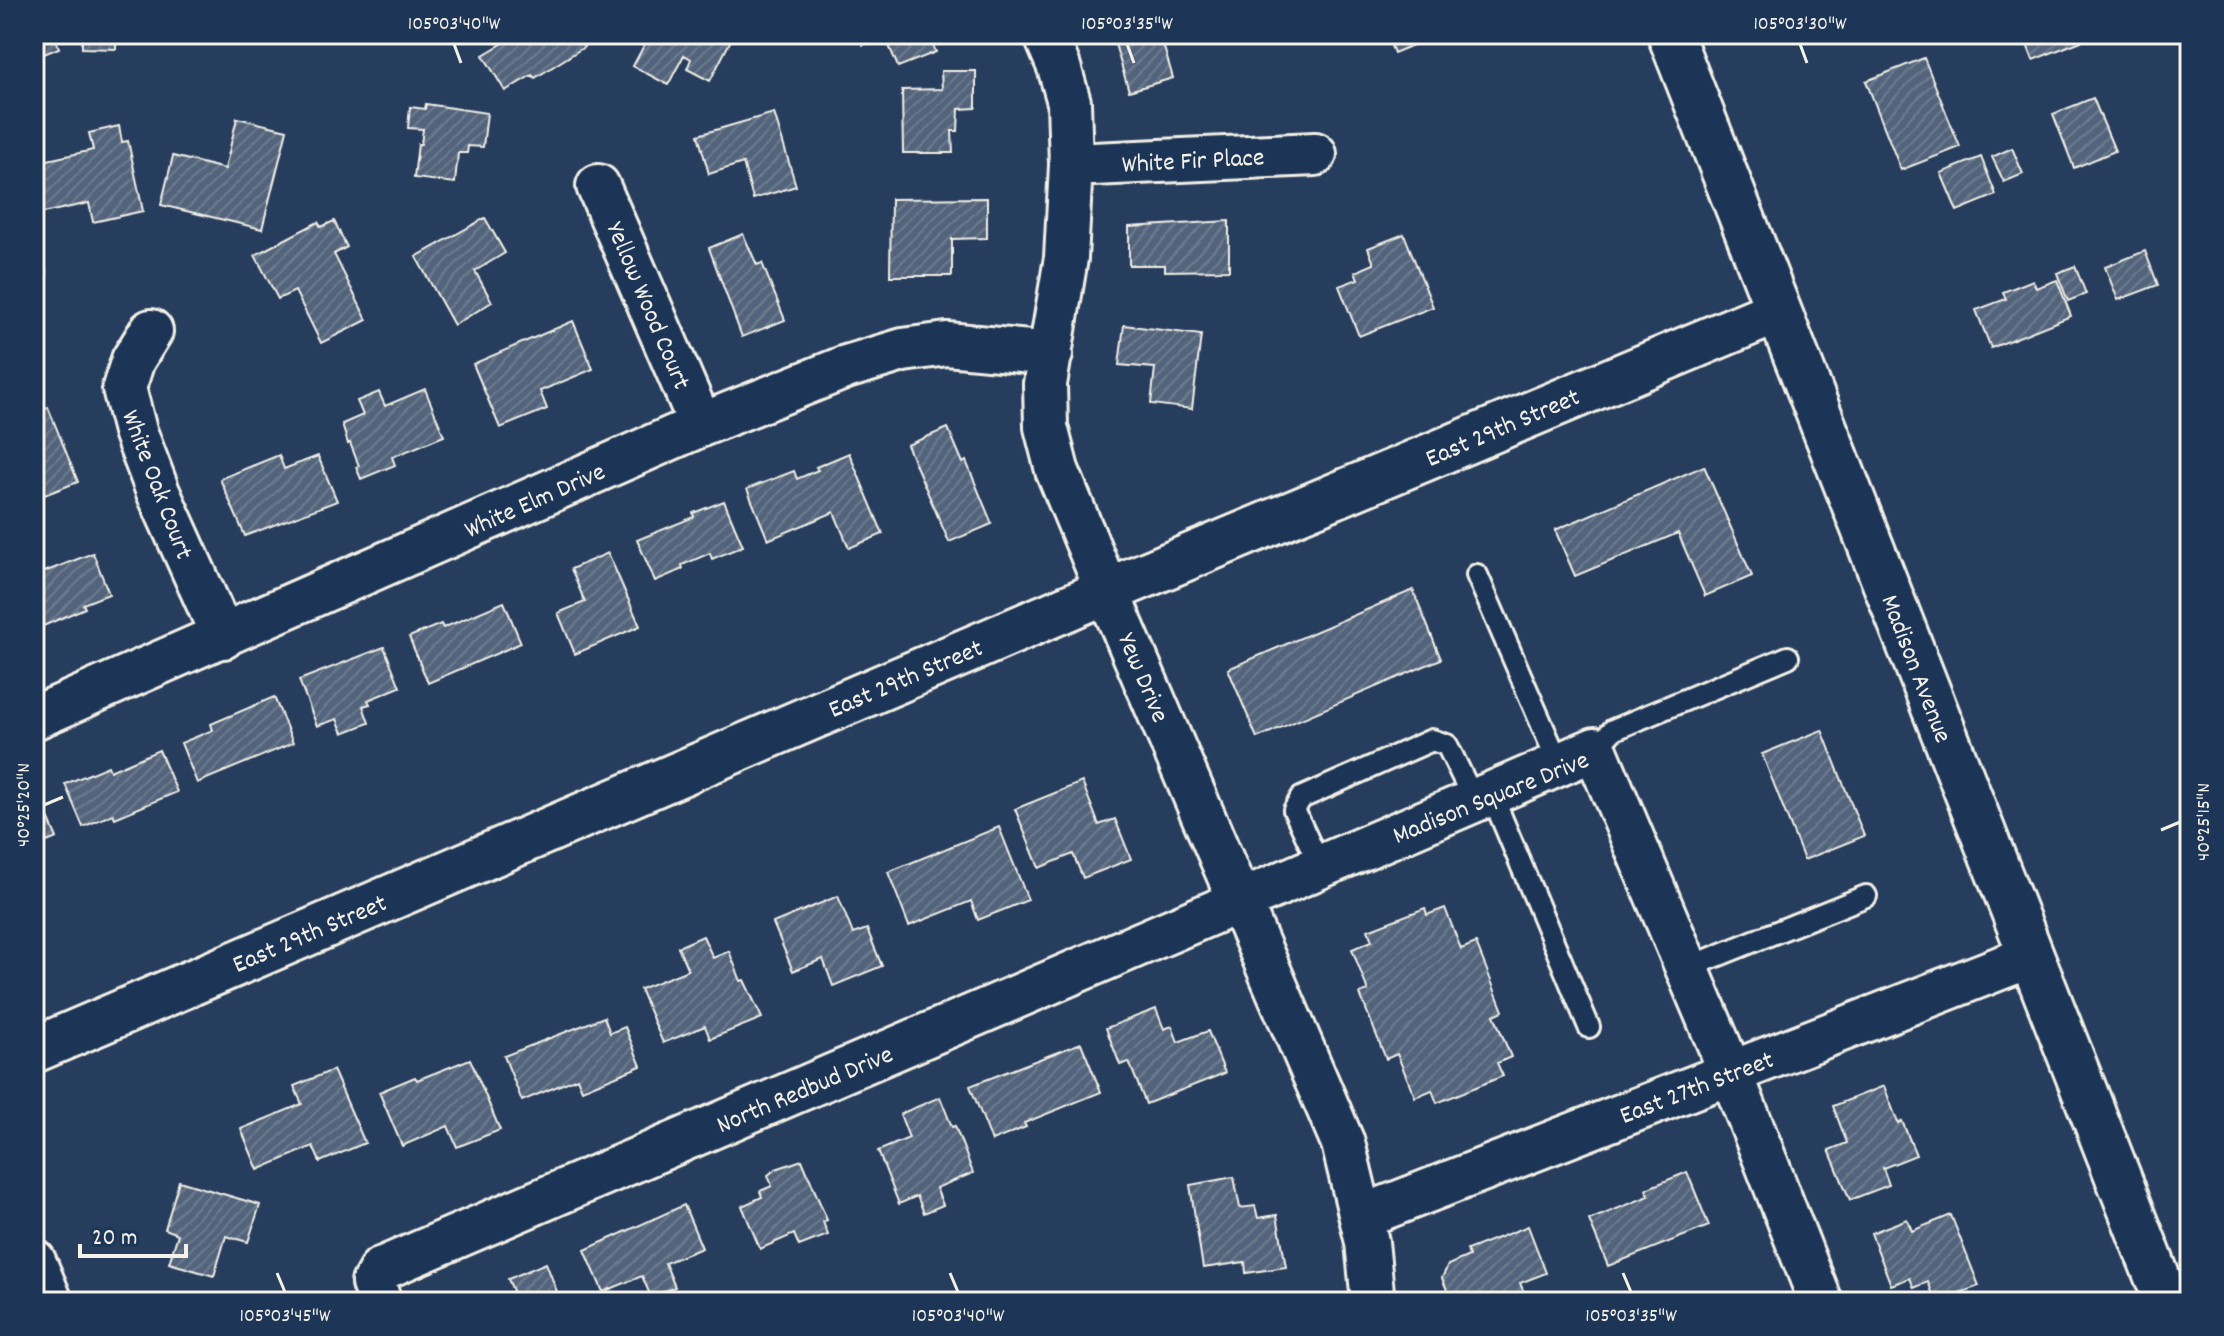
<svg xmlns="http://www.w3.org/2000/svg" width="2224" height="1336" font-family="Dekko,sans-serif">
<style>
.building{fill:url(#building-hatch);stroke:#f4f1e8;stroke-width:2}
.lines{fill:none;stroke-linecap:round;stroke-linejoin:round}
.service-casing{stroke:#f4f1e8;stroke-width:26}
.minor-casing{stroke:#f4f1e8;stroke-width:48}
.secondary-casing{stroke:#f4f1e8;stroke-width:50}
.service{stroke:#1d3557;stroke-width:20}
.minor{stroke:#1d3557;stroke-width:42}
.secondary{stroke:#1d3557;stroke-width:44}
.ticks{fill:none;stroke:#f4f1e8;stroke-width:3}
.labels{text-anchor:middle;stroke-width:6;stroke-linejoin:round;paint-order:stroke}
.street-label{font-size:26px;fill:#f4f1e8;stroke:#1d3557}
.neatline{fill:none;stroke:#f4f1e8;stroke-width:3}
.ticks-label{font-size:20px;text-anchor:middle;fill:#f4f1e8}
</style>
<defs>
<pattern id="building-hatch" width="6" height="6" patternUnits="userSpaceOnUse" patternTransform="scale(2)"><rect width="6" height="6" fill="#52647b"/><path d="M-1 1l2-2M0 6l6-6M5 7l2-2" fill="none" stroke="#6c7b8e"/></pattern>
</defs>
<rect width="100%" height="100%" fill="#263d5d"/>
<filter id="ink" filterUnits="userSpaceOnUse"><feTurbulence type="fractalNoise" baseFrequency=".0125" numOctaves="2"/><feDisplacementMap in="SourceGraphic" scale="16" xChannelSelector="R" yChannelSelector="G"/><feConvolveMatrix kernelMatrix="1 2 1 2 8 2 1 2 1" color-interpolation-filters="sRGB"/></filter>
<g filter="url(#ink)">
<path class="building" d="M34 34H54L59 48 34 58Z
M82 34H116V49L82 48Z
M512 34H576L584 47 535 78 532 75 505 91 483 55 510 39 508 36Z
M650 34H734L710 81 687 69 691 59 684 55 668 85 633 66Z
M859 34H928L936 52 898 67 885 36 863 45Z
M1112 34H1160L1173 78 1129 91Z
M1386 34H1440L1394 53Z
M2023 34H2099L2033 60Z
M1924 58 1960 147 1901 170 1866 81Z
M941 71H976V108L959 109 958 131H952L953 153H903L902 90 942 89Z
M2093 98 2115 151 2074 168 2053 114Z
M426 104 487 113 483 147 468 146 467 153H458L455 183 414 178 418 144H421L423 129 408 128 410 107 425 109Z
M774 113 796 186 753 199 743 163 709 174 698 135Z
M237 118 287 130 262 229 161 205 173 156 225 169Z
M119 126 122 142 128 141 143 211 93 222 89 203 34 215V163L93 150 89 133Z
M2012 148 2023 174 2004 182 1992 157Z
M1981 157 1996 195 1957 211 1941 173Z
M987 198V238L952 239V276H890L891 199Z
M485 218 505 253 475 271 492 302 454 325 416 257Z
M334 221 347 247 334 254 367 320 321 343 295 291 278 299 255 255 318 222 321 227Z
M1229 221V270L1165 271V265H1129V227Z
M743 234 757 265 762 263 785 320 742 337 709 248Z
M1404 234 1433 307 1359 336 1339 286 1358 279 1355 272 1374 264 1368 248Z
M2145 251 2158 285 2118 300 2105 267Z
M2075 266 2086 294 2068 301 2057 273Z
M34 269 47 271 42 311 34 310Z
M2033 280 2036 288 2057 280 2071 316 1991 348 1976 310 2006 299 2003 292Z
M573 321 593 369 540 391 547 409 500 428 473 364Z
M1124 325 1201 335 1192 409 1151 404 1155 368 1119 365Z
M425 389 444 436 392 457 395 465 361 479 356 467 359 466 350 443 348 444 342 424 363 415 357 401 379 392 385 406Z
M48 407 78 482 34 499V413Z
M948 428 963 463 966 461 992 524 949 542 907 445Z
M849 453 883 534 849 548 834 512 768 540 747 489 794 471 797 479 818 470 816 467Z
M279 455 284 469 318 456 337 501 245 536 220 479Z
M1704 466 1752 576 1705 596 1678 533 1575 576 1555 530Z
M724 501 743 546 712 559 710 553 682 565 683 569 655 581 637 540 694 517 693 513Z
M93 553 109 594 83 604 85 608 34 630V576Z
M608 553 640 626 575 654 558 613 585 602 571 569Z
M1413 590 1441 659 1257 738 1228 669Z
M504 602 521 643 428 683 409 637 441 624 443 628Z
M384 647 400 687 368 700 370 704 363 706 369 723 343 733 337 719 317 726 299 680Z
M274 697 293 743 197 783 181 743 213 730 211 724Z
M1822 730 1864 836 1804 860 1762 754Z
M159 750 177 792 115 818 113 814 83 827 65 784 108 766 110 771Z
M1082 782 1099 825 1115 819 1131 859 1083 878 1073 854 1039 868 1015 809Z
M37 793 57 838 34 847V794Z
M999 827 1028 900 978 920 971 901 909 926 888 872Z
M838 896 853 934 867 929 882 966 833 986 823 959 793 971 773 923Z
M1425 908 1427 915 1445 908 1461 949 1476 943 1503 1011 1494 1015 1511 1057 1497 1063 1503 1076 1437 1103 1432 1090 1415 1097 1397 1054 1386 1059 1360 994 1368 991 1352 949 1372 941 1368 930Z
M703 936 713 958 729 951 741 981 744 980 762 1018 710 1039 705 1026 663 1043 640 989 688 970 678 947Z
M1156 1009 1164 1029 1172 1026 1178 1042 1208 1031 1225 1073 1146 1104 1129 1062 1120 1065 1106 1028Z
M604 1017 610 1033 625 1027 641 1066 582 1090 577 1078 522 1101 504 1056Z
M1081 1043 1101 1092 1024 1123 1026 1127 992 1141 970 1086Z
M470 1059 500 1130 457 1147 448 1126 402 1146 379 1092 415 1077 417 1080Z
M333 1070 365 1143 320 1162 313 1146 258 1170 241 1129 302 1104 294 1086Z
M1884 1086 1898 1123 1902 1121 1916 1155 1883 1168 1889 1185 1850 1200 1829 1150 1847 1143 1833 1106Z
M940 1097 952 1127 955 1126 973 1173 936 1188 943 1205 924 1213 917 1196 899 1204 878 1151 909 1138 900 1114Z
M802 1160 827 1220 823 1222 828 1235 799 1246 794 1234 760 1249 742 1206 762 1197 760 1191 772 1186 768 1175 776 1169Z
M1687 1172 1709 1226 1608 1266 1589 1220 1649 1196 1646 1189Z
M1234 1177 1240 1208 1255 1206 1258 1218 1277 1215 1286 1267 1246 1273 1245 1262 1203 1268 1190 1185Z
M179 1181 260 1205 248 1242 226 1236 214 1276 169 1263 178 1234 165 1229Z
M684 1205 702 1248 665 1263 675 1287 651 1297 642 1276 603 1292 585 1250Z
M1951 1215 1979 1286 1936 1302 1928 1282 1914 1288 1910 1278 1891 1285 1871 1233 1907 1219 1912 1231Z
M1528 1226 1546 1273 1520 1283 1528 1302H1452L1442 1278 1448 1265 1469 1256 1467 1250Z
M546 1263 561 1302H513L517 1300 508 1279Z"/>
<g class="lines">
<defs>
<path id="service" d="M1477 575 1559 764
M1595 749 1613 730 1788 657
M1491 793 1589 1027
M1320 866 1294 810 1301 798 1432 740 1447 745 1474 800
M1687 968 1866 896"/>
<path id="minor" d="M1045 34 1059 67 1069 102 1071 165 1066 258 1045 384 1046 427 1057 470 1107 591 1343 1143 1367 1242 1373 1302
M1071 165 1315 154
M598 186 701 425
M151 331 133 360 124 388 135 431 158 492 223 637
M34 718 701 425 846 367 903 350 947 344 1051 354
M1361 1217 2031 956
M34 1261 51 1302
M380 1302 373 1283 381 1269 1595 749 1731 1073 1821 1302"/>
<path id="secondary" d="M1670 34 2167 1302
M34 1050 1107 591 1778 311"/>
</defs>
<use href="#service" class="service-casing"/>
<use href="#minor" class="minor-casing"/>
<use href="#secondary" class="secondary-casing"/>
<use href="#service" class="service"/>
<use href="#minor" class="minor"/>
<use href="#secondary" class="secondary"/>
</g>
</g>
<path class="ticks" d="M454 44 461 63M1127 44 1134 63M1800 44 1807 63M44 805 63 797M2161 830 2180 822M277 1273 285 1292M950 1273 958 1292M1623 1273 1631 1292"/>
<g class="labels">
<g class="street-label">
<text transform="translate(1193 159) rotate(-3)" y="9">White Fir Place</text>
<text transform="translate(650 305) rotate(67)" y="9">Yellow Wood Court</text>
<text transform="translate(1502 426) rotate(-23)" y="9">East 29th Street</text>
<text transform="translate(159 484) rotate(69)" y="9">White Oak Court</text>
<text transform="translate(534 499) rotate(-24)" y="9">White Elm Drive</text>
<text transform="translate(1918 668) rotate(69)" y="9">Madison Avenue</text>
<text transform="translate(905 677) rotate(-23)" y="9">East 29th Street</text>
<text transform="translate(1145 677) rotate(67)" y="9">Yew Drive</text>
<text transform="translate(1490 796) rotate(-22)" y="9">Madison Square Drive</text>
<text transform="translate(309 932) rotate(-23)" y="9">East 29th Street</text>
<text transform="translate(1696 1086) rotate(-21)" y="9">East 27th Street</text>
<text transform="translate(804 1088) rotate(-23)" y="9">North Redbud Drive</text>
</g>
</g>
<rect width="2224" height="1336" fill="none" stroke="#1d3557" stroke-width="88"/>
<path d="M80 1244v12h106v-12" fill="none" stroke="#f4f1e8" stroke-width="4"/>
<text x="92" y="1244" font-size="24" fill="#f4f1e8" stroke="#1d3557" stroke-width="6" paint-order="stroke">20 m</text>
<rect x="44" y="44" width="2136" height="1248" class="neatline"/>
<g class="ticks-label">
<text x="454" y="29">105°03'40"W</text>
<text x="1127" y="29">105°03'35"W</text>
<text x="1800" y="29">105°03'30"W</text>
<text transform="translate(22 805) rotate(-90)" y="7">40°25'20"N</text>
<text transform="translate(2202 822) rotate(-90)" y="7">40°25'15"N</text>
<text x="285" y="1321">105°03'45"W</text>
<text x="958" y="1321">105°03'40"W</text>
<text x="1631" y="1321">105°03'35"W</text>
</g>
</svg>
